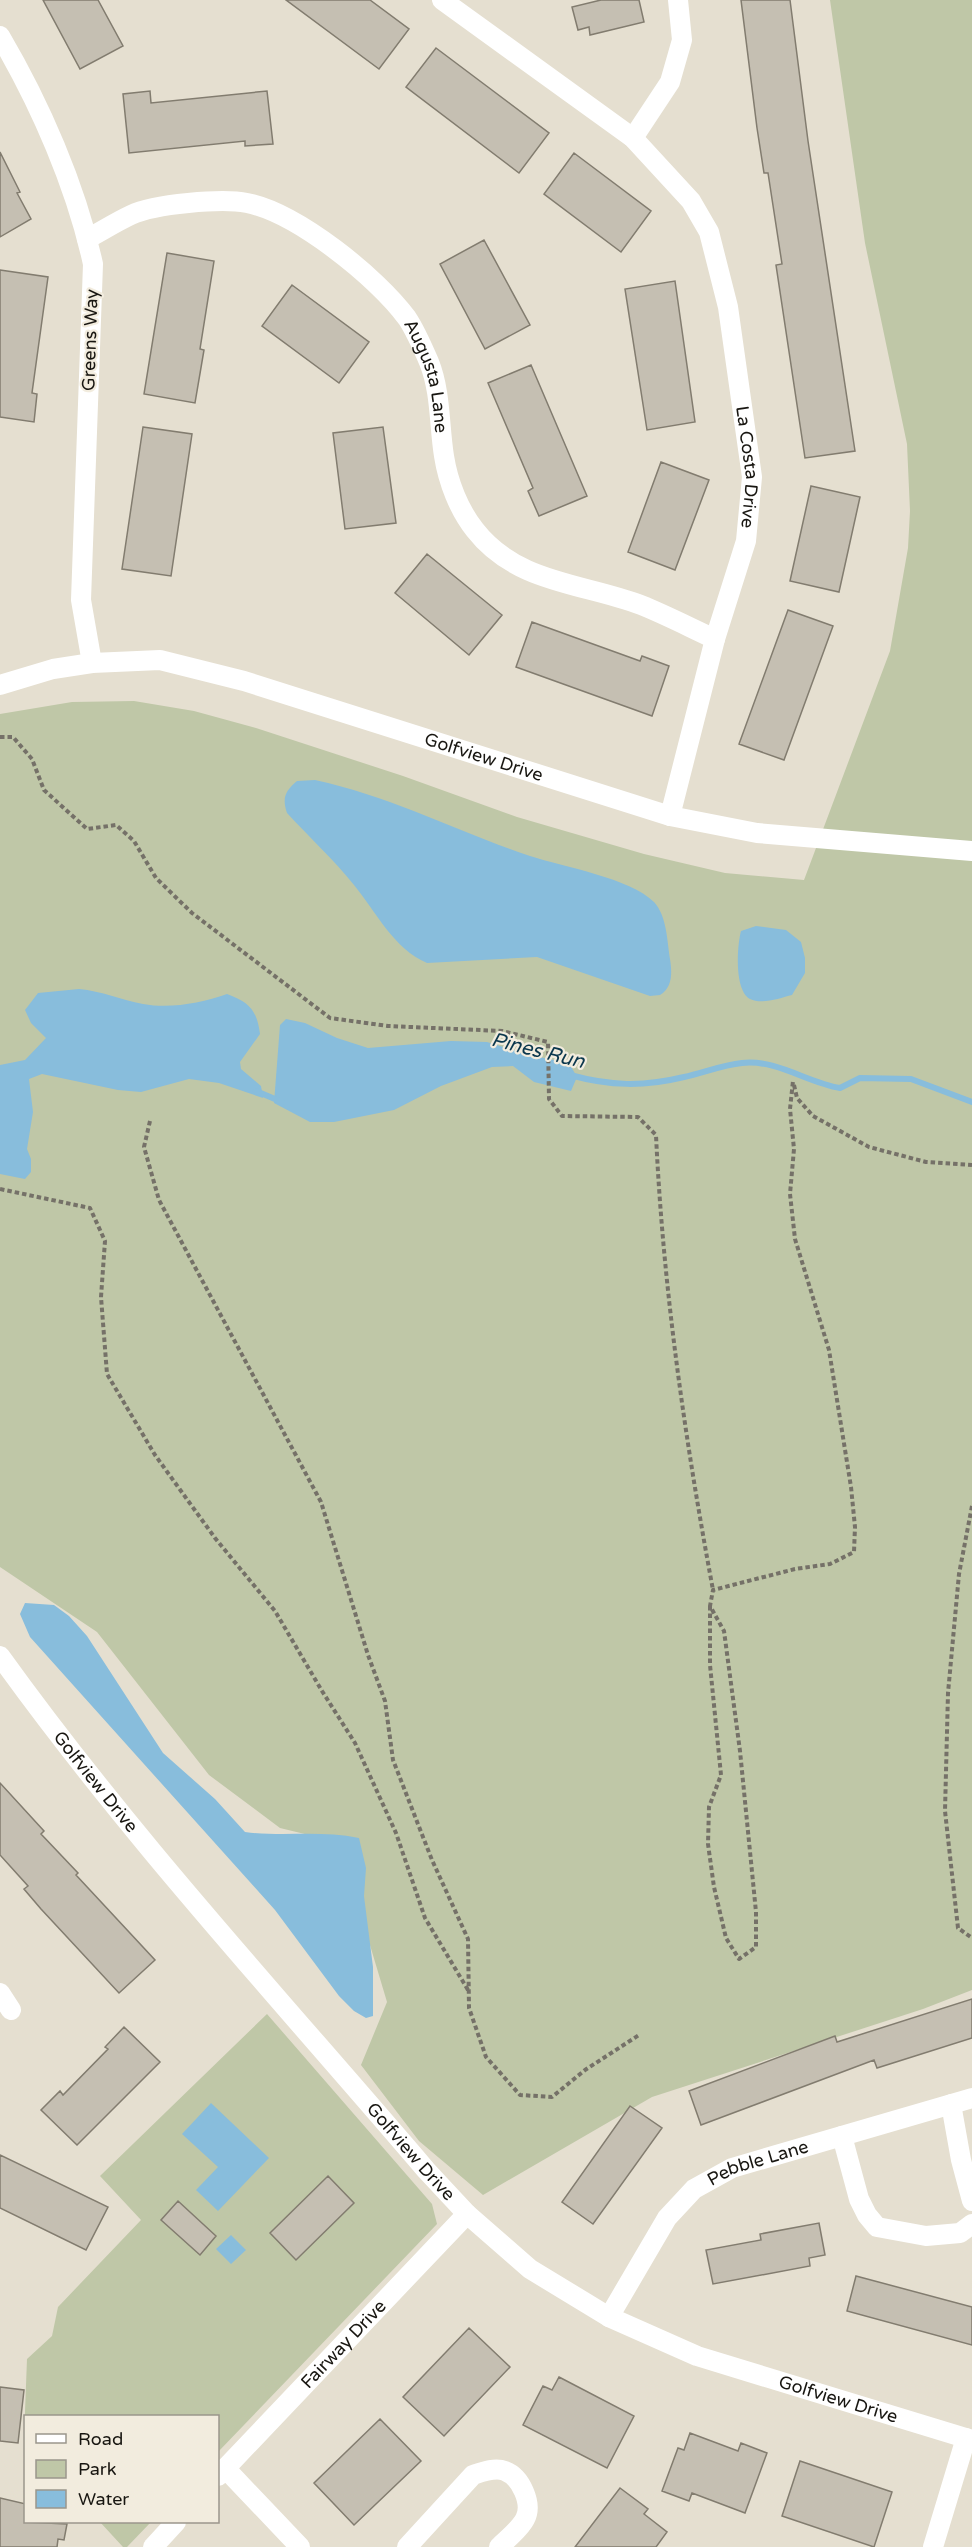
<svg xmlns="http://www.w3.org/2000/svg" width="972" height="2547" font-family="'Varela Round',sans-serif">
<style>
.green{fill:#bfc7a7}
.water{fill:#88bddc}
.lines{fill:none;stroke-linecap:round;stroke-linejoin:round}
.stream{stroke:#88bddc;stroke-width:6}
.building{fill:#c5bfb2;stroke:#827c6f;stroke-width:1.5}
.path{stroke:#757168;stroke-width:4;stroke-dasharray:4.5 3;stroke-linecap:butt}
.street{stroke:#fff;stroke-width:20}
.labels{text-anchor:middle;stroke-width:4.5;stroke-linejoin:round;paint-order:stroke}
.street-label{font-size:18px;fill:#181611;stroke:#f2ecde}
.water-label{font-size:20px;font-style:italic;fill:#0a374d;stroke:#f2ecde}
</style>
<rect width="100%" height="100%" fill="#e5dfd0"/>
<path class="green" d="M830 0H972V1990L923 2009 652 2097 483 2195 419 2141 361 2065 387 2002 361 1915 354 1846 280 1828 209 1775 97 1632 0 1567V714L72 702 134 701 194 711 256 728 403 776 517 817 644 854 725 873 804 880 890 651 908 548 910 511 907 444 865 243Z
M267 2014 432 2204 437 2224 218 2452V2416H26L25 2440 24 2438 27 2359 52 2336 58 2307 141 2220 100 2176Z
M100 2522H151L127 2547H123Z"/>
<path class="water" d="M315 780C393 797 456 831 530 856 564 867 630 878 654 902 667 916 667 941 670 959 672 972 673 987 660 995L650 996 537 957 427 963C394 949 376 912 354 885 334 860 309 837 287 813 282 798 285 791 297 781Z
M756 926 786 930 801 942 805 958V973L792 995C780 998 762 1005 750 999 734 990 737 946 741 931Z
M79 989C102 991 121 1000 143 1004 171 1009 201 1003 227 994 249 1002 257 1010 260 1034L240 1062 241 1069 261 1086 263 1098 219 1083 189 1079 141 1092 118 1090 42 1074 29 1079 33 1112 27 1149 31 1159V1172L25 1179 0 1174V1065L25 1060 46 1038 31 1023 25 1010 38 993Z
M286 1019 305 1023 337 1038 368 1048 451 1041 487 1042 529 1055 569 1063 577 1077 571 1091 534 1082 513 1066 492 1067 441 1086 394 1110 334 1122H310L274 1103 280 1025Z
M25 1603 54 1605 69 1616 87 1636 163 1753 215 1799 245 1832C283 1837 321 1830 359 1838L366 1868 364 1896 373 1967V2016L366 2018 354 2011 339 1996 275 1910 30 1637 20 1614Z
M211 2103 269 2158 218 2211 196 2190 218 2167 182 2134Z
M231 2235 246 2250 231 2264 216 2249Z"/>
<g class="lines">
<path class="stream" d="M570 1075C610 1086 643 1087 684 1077 703 1073 722 1065 742 1063 776 1059 808 1083 840 1088L860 1078 911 1079 972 1102
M256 1091 282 1102"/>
</g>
<path class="building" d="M43 0H98L123 46 80 69Z
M286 0H370L409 29 379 69Z
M601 0H639L644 22 590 35 589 27 578 30 572 7Z
M741 0H790L808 141 855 451 805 458 776 265 782 264 768 173H764L757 128Z
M436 48 549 133 519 173 406 87Z
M150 91 151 103 267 91 273 144 245 146V141L129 153 123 94Z
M0 152 20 192 17 193 31 219 0 237Z
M574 153 651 211 621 252 544 194Z
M484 240 530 325 485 349 440 264Z
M167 253 214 261 200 349 204 350 195 403 144 394Z
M0 270 48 277 32 393 37 394 34 422 0 417Z
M675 281 695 422 647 430 625 289Z
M292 285 369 342 339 383 262 326Z
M531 365 587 496 539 516 528 491 533 488 488 383Z
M143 427 192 434 171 576 122 569Z
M383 427 396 523 345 529 333 433Z
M661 462 709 480 675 570 628 552Z
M811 486 860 497 839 592 790 581Z
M427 554 502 615 469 655 395 593Z
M788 610 833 626 784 760 739 744Z
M532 622 640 661 642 656 669 666 652 716 516 667Z
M0 1783 44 1831 41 1834 78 1873 76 1875 155 1960 119 1993 41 1909 24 1889 28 1886 0 1855Z
M972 1999V2038L877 2068 874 2060 701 2125 689 2091 835 2036 837 2042Z
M124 2027 160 2062 77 2145 41 2110 60 2091 63 2095 108 2049 105 2047Z
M630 2106 662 2128 593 2224 562 2202Z
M0 2155 108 2207 86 2250 0 2208Z
M328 2176 354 2203 296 2260 270 2233Z
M178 2201 216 2236 200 2255 161 2220Z
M819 2223 825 2255 809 2258 810 2266 713 2284 706 2250 761 2240 760 2234Z
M856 2276 972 2307V2345L847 2311Z
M469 2328 510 2367 444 2436 403 2397Z
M559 2377 634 2416 607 2468 523 2425 543 2386 552 2390Z
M0 2387 24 2390 18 2443 0 2441Z
M380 2419 421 2461 354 2525 314 2483Z
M690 2433 738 2451 741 2443 767 2453 745 2513 692 2493 689 2501 662 2491 678 2448 684 2450Z
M800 2461 892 2492 874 2547 782 2516Z
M620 2488 648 2509 644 2514 667 2532 656 2547H575Z
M0 2498 26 2504V2522L67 2524 64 2540 58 2539 57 2547H0Z"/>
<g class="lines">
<path class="path" d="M0 737H13L32 759 44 790 87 829 116 825 134 841 156 878 192 913 330 1018 388 1026 502 1031 548 1042 549 1099 562 1116 638 1117 656 1135C663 1287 685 1440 713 1590
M794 1085 797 1098 813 1116 869 1147 926 1162 972 1165
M150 1121 144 1147 159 1200 321 1502 368 1655 385 1701 393 1760 432 1860 468 1939 469 2008 486 2057 520 2095 552 2097 585 2070 639 2035
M0 1189 90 1208 105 1241 101 1297 107 1374 155 1455 215 1538 275 1611 322 1691 355 1743 396 1833 425 1918 468 1990
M972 1506 959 1574 948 1693 945 1811 958 1928 972 1938
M710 1606V1665L721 1775 709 1807 708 1844 714 1887 726 1938 739 1959 756 1947V1912L740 1751 724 1631 710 1606 713 1590 795 1569 830 1564 854 1552 855 1527 851 1487 829 1350 795 1239 790 1194 794 1149 790 1109 793 1081"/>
<g class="street">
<path id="s1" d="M442 0 633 138 691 201 709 232 728 307 752 477 746 541 715 639 670 816"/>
<path d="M0 36C40 104 76 186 93 264L81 600 92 663"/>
<path d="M633 138 670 82 682 40 678 0"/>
<path id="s2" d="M87 239C102 231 116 222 131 215 154 204 222 198 247 203 297 213 377 277 407 318 415 330 423 348 429 362 441 392 439 425 444 456 448 482 459 510 475 530 517 584 584 583 641 605 666 615 691 628 715 639"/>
<path id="s3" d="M0 685 53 669 92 663 160 660 244 681 670 816 757 833 972 851"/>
<path id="s4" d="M0 1656C130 1837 282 2001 426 2170L467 2214 530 2269 609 2317 697 2356 972 2440"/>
<path d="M0 1993 11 2010"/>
<path d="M951 2104 961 2160 972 2201"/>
<path d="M842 2136 859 2199 867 2215 877 2227 926 2236 960 2233 972 2224"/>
<path id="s5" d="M609 2317 667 2218 694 2189 732 2168 972 2098"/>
<path d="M225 2468 300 2547"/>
<path id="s6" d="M218 2476 467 2214"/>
<path d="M153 2547 176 2522"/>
<path d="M407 2547 473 2475C482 2472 495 2467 505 2471 521 2477 533 2504 525 2519 520 2529 507 2539 499 2547"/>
<path d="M933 2547 966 2438"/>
</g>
</g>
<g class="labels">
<g class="street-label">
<text transform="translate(90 340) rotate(-88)" y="6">Greens Way</text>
<text dy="6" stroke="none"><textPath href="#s2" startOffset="430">Augusta Lane</textPath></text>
<text dy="6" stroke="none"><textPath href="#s1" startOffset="596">La Costa Drive</textPath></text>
<text dy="6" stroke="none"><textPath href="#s3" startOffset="501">Golfview Drive</textPath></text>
<text dy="6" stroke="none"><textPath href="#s4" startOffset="158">Golfview Drive</textPath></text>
<text dy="6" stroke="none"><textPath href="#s4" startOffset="644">Golfview Drive</textPath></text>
<text dy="6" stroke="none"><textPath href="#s5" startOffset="224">Pebble Lane</textPath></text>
<text dy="6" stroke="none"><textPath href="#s6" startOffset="182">Fairway Drive</textPath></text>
<text dy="6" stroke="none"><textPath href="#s4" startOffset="1148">Golfview Drive</textPath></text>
</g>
<g class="water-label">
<text transform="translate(538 1050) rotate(14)" y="7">Pines Run</text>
</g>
</g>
<rect x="24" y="2415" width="195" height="108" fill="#f2ecde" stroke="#9b968c" stroke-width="1.5"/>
<rect x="36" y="2434" width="30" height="9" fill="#ffffff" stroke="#9b968c" stroke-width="1.5"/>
<text x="78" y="2445" font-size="18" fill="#181611">Road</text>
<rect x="36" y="2460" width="30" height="18" fill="#bfc7a7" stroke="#9b968c" stroke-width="1.5"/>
<text x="78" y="2475" font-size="18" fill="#181611">Park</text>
<rect x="36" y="2490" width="30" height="18" fill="#88bddc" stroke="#9b968c" stroke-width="1.5"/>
<text x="78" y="2505" font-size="18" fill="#181611">Water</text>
</svg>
